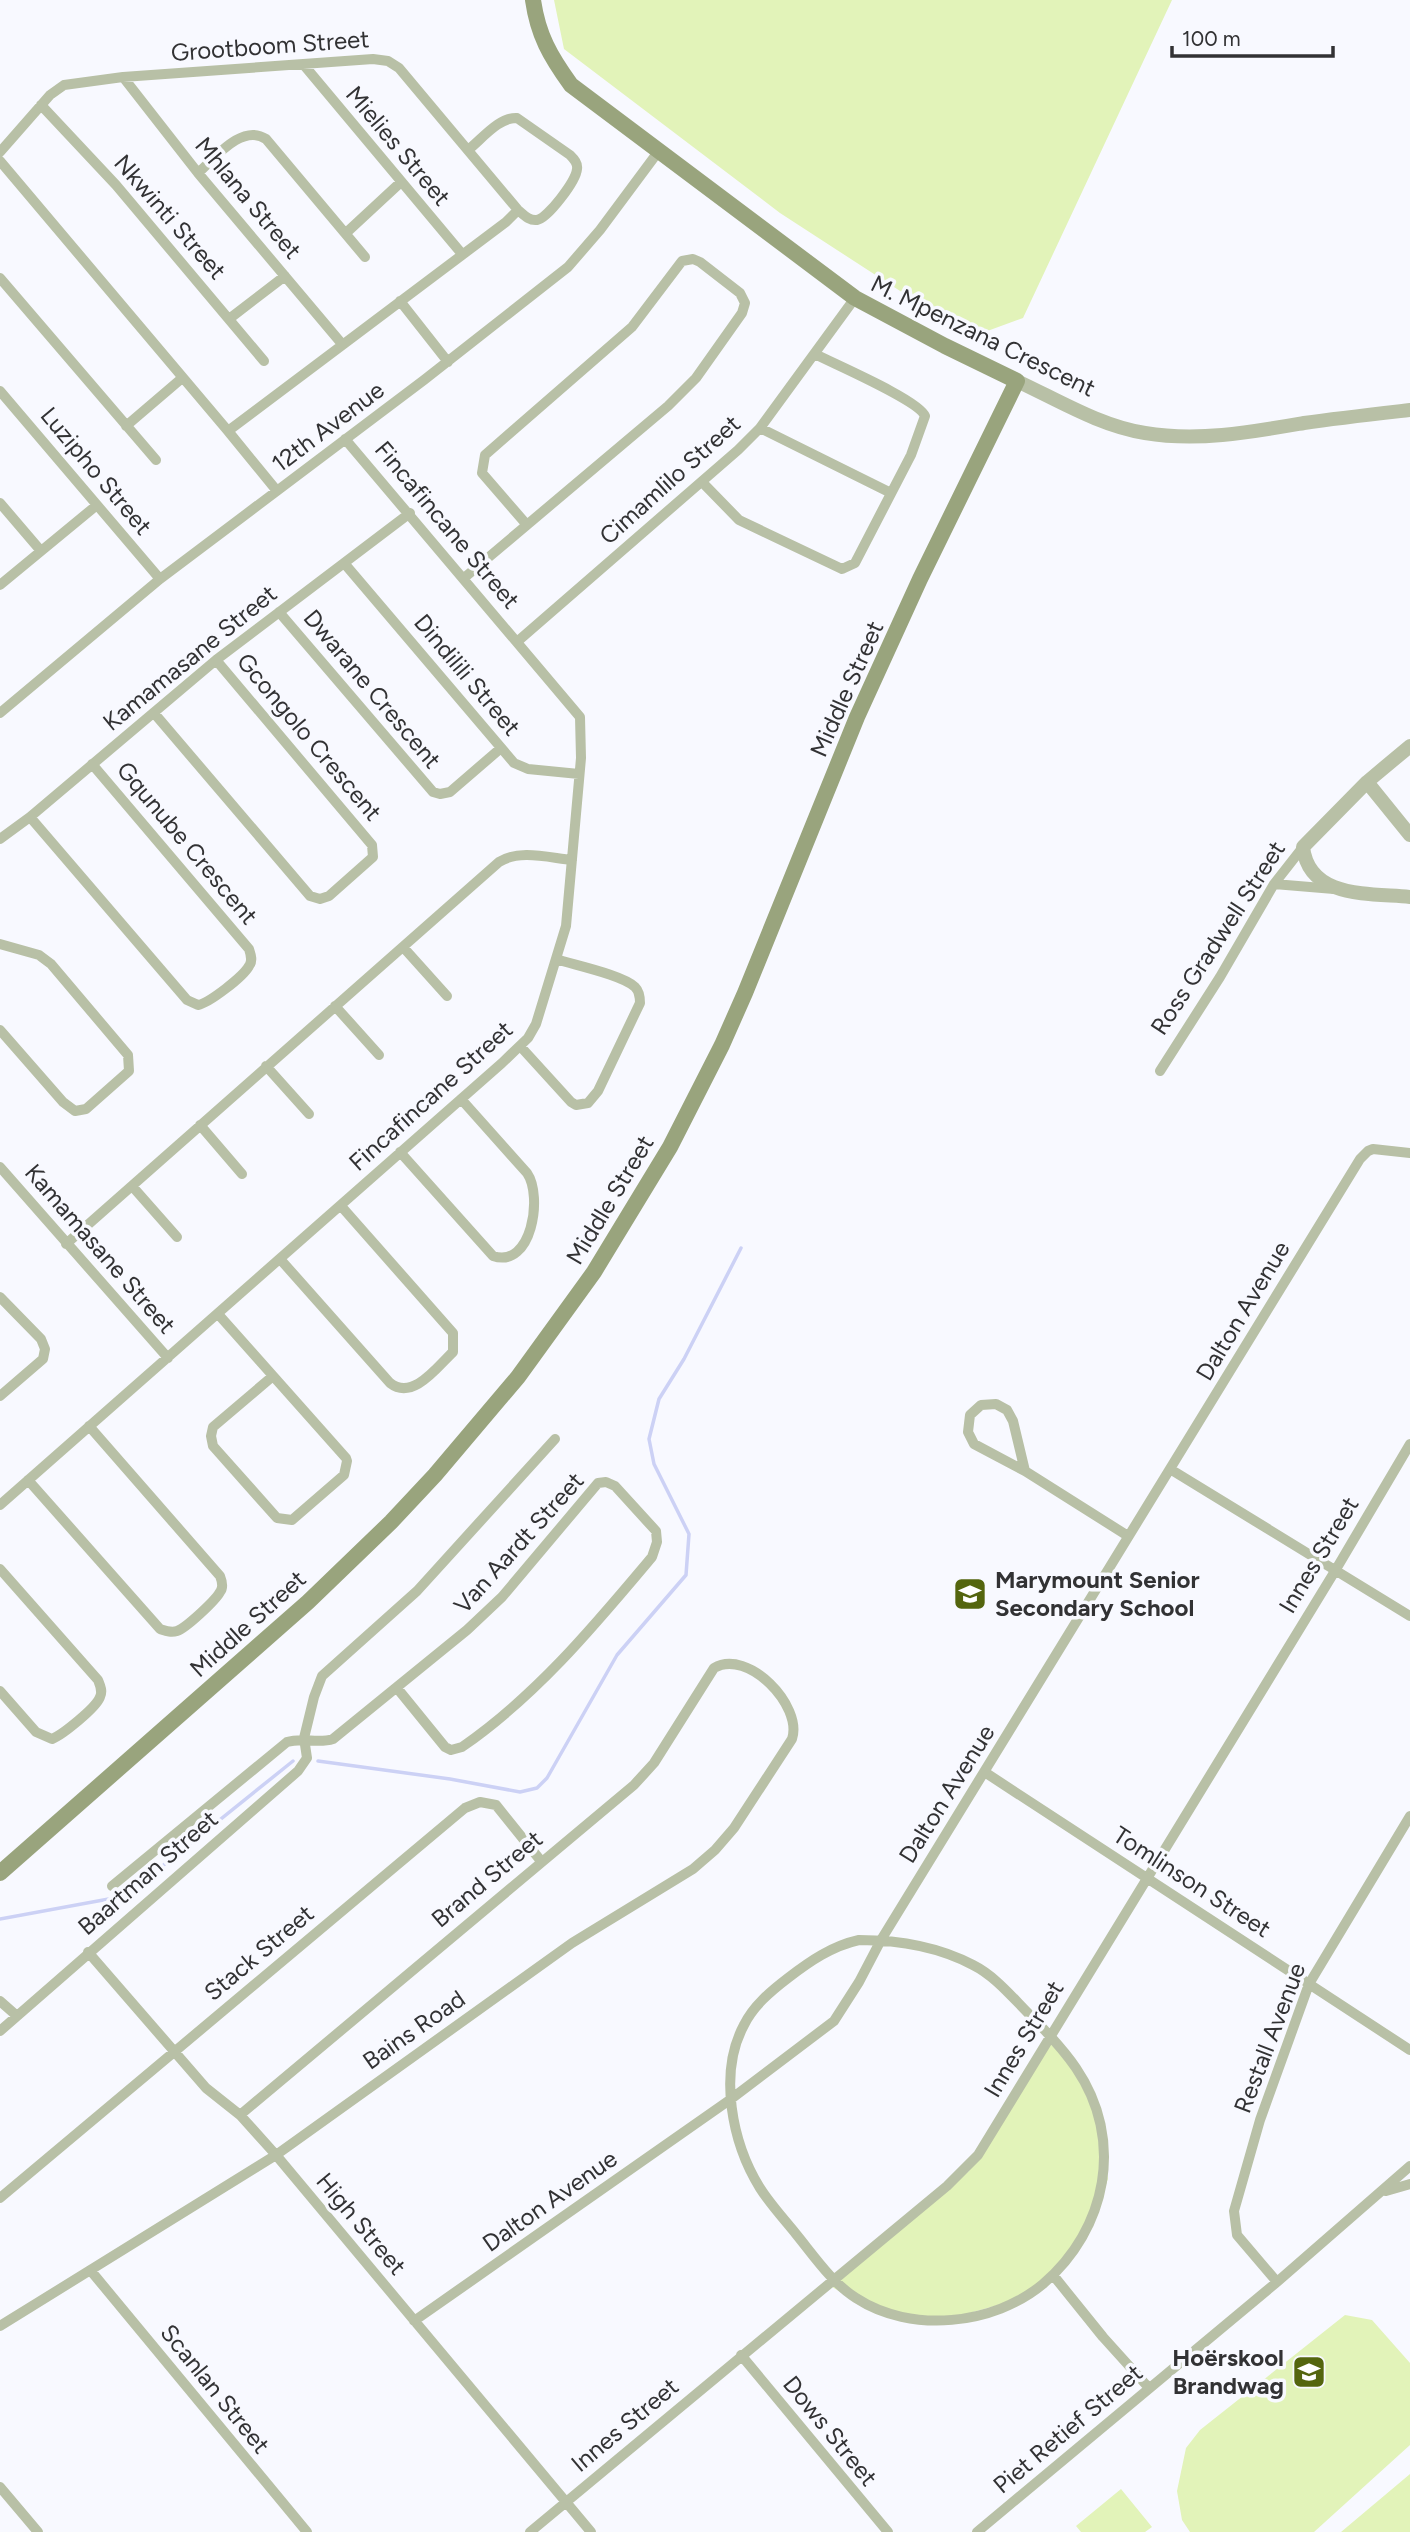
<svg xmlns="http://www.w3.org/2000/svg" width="1410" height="2532" font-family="Figtree,sans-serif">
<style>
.green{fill:#e2f3b9}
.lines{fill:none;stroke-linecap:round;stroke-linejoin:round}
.stream{stroke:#ccd1f5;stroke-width:3.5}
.minor{stroke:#b8c0a6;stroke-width:10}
.tertiary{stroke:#b8c0a6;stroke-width:14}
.secondary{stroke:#99a47d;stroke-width:16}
.labels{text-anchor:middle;stroke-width:7;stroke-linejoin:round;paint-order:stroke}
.street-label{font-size:24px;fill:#323234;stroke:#f8f9ff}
.poi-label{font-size:24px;font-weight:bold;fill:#323234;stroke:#f8f9ff;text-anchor:start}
</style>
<rect width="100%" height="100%" fill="#f8f9ff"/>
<path class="green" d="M554 0H1172L1023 318 971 337 780 213 564 49Z
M1051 2038 1079 2078 1100 2128 1108 2179 1093 2219 1034 2295 937 2322 855 2301 829 2285 969 2171Z
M1345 2315 1372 2320 1410 2363V2445L1314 2532H1190L1182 2520 1177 2491 1186 2448 1200 2430Z
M1410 2474V2532H1341Z
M1121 2489 1152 2527 1145 2532H1081L1076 2526Z"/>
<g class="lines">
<path class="stream" d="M318 1761 450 1779 520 1792 537 1788 547 1778 617 1655 686 1575 689 1534 654 1464 649 1439 659 1399 684 1359 741 1248
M0 1919 125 1896 293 1761"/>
<path class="minor" d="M303 64 462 254
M123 77 198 173 342 344
M41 105 116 185 264 361
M0 152 50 95 64 85 123 77 373 59 388 61 399 68 518 210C524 215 529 221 537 220 548 218 576 181 577 169 578 163 574 159 570 155L517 118C499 117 482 139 468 150
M0 161 228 431 506 222 518 210
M198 173C215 158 242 123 266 139L365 257
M346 233 401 182
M0 278 156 460
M400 301 448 362
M229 319 285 276
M0 391 160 579
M126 426 181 379
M760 428 891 493
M228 431 277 491
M702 482 739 520 842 569 855 563 911 455 925 416C919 400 834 364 815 354
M0 503 41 551
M344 563 514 763 528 769 579 774
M464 578 668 406 696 378 742 313 745 303 740 293 700 262 693 259 682 261 632 327 485 455 482 473 527 525
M0 585 97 505
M279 612 433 792 440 794 450 792 501 748
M518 641 738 450 760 428 855 298
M0 713 160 579 424 380 568 267 600 230 658 152
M154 713 310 896 320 899 329 896 373 857 372 845 216 660
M30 817 187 1000 198 1005C209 1003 243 977 249 966 253 961 251 955 249 949L92 764
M0 839 30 817 216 660 410 513
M1274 884 1334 889
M0 944 39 955 51 964 128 1055 129 1071 86 1109 75 1111 63 1102 0 1030
M403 947 447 996
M335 1006 379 1055
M520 1046 571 1102 576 1105 588 1103 598 1091 640 1003C640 997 639 991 635 987 623 975 574 965 556 959
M266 1066 309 1114
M1160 1071 1220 977 1274 884 1303 847
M200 1125 242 1174
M400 1152 493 1256C532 1269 543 1196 527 1173L461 1099
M0 1167 168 1358
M132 1186 177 1237
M66 1244 499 862C519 849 550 858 572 860
M280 1259 390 1383C413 1401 437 1367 453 1352V1333L341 1206
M0 1297 41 1339 45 1349 43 1359 0 1396
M218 1314 346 1458 347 1461 344 1475 292 1520 277 1518 213 1446 211 1436 213 1427 273 1376
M1170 1469 1410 1616
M1025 1471 1013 1421 1007 1410 996 1404 981 1405 970 1415 968 1432 974 1444 1025 1471 1128 1536
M28 1480 160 1629C166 1631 171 1633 177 1631 186 1628 215 1601 220 1592 224 1587 222 1581 220 1576L89 1426
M0 1505 502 1063 528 1038 536 1024 566 926 581 758 580 717 345 439
M0 1569 98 1680C100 1685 103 1691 100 1697 96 1708 62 1735 52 1739L36 1732 0 1691
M986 1773 1410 2050
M112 1886 287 1742C303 1737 318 1744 333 1739L467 1630 502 1597 598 1483 606 1482 615 1486 656 1531 657 1542 652 1557C594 1626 537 1695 462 1747L451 1750 445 1747 397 1688
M859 1940C899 1940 937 1946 973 1965 995 1976 1012 1997 1030 2015 1046 2031 1063 2049 1076 2068 1125 2140 1107 2229 1043 2284 994 2325 911 2334 856 2298 832 2283 814 2256 796 2234 784 2219 770 2204 760 2188 732 2143 718 2073 744 2025 753 2006 771 1991 788 1978 810 1961 832 1946 859 1940Z
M88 1952 206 2088 240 2115 276 2155 591 2532
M0 2001 17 2016
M0 2031 298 1771 307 1758 304 1738 314 1697 322 1676 417 1591 555 1439
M1386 2191 1410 2184
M0 2198 465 1808 480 1802 496 1805 541 1861
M91 2271 307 2532
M1053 2275 1103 2337 1149 2388
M1277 2282 1237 2235 1234 2211 1260 2120 1309 1984 1410 1816
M414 2321 731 2099 834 2021 859 1982 881 1940 1360 1159 1368 1151 1373 1149 1410 1153
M0 2326 276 2155 572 1943 693 1869 715 1850 734 1828 792 1739C803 1706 748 1648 714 1668L654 1763 634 1785 240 2115
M741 2355 888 2532
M0 2487 38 2532
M530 2532 947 2186 978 2155 1335 1571 1410 1444
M977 2532 1277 2282 1410 2166"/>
<path class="tertiary" d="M1017 381C1058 400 1100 426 1145 433 1198 442 1252 432 1304 423 1339 418 1375 414 1410 410
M1410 746 1367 782 1303 847C1309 899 1370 893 1410 897
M1367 782 1410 835"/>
<path class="secondary" d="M0 1873 308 1602 391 1522 435 1475 518 1377 594 1272 670 1147 722 1045 745 993 857 717 920 579 1017 381 945 346 855 298 571 85C550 56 538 35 533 0"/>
</g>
<defs>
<symbol id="school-square" viewBox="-11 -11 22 22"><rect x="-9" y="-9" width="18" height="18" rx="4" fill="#54650e" stroke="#f8f9ff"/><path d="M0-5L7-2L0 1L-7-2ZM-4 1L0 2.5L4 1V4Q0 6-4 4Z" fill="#fff"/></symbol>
</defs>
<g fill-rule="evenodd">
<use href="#school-square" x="951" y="1575" width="38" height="38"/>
<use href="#school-square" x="1290" y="2353" width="38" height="38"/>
</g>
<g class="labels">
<g class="street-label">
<text transform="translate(270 46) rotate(-4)" y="8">Grootboom Street</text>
<text transform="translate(398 146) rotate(50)" y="8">Mielies Street</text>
<text transform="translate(248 198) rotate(50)" y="8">Mhlana Street</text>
<text transform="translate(170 217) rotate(49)" y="8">Nkwinti Street</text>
<text transform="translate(983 336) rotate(26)" y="8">M. Mpenzana Crescent</text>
<text transform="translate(328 427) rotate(-37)" y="8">12th Avenue</text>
<text transform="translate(96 471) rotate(50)" y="8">Luzipho Street</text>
<text transform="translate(670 480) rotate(-42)" y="8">Cimamlilo Street</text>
<text transform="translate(447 525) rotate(50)" y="8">Fincafincane Street</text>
<text transform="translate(190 658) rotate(-39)" y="8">Kamamasane Street</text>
<text transform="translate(467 675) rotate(50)" y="8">Dindilili Street</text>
<text transform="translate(372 689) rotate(50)" y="8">Dwarane Crescent</text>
<text transform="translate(847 689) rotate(-66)" y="8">Middle Street</text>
<text transform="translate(309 737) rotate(50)" y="8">Gcongolo Crescent</text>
<text transform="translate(187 843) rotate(50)" y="8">Gqunube Crescent</text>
<text transform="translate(1218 938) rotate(-57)" y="8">Ross Gradwell Street</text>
<text transform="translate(431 1096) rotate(-42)" y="8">Fincafincane Street</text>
<text transform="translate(610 1200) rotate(-59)" y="8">Middle Street</text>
<text transform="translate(100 1249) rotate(49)" y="8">Kamamasane Street</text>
<text transform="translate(1243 1311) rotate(-59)" y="8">Dalton Avenue</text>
<text transform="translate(519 1543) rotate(-48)" y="8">Van Aardt Street</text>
<text transform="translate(1319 1555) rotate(-59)" y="8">Innes Street</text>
<text transform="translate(248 1624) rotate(-42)" y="8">Middle Street</text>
<text transform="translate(947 1794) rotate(-58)" y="8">Dalton Avenue</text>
<text transform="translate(148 1873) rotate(-41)" y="8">Baartman Street</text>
<text transform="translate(487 1879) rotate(-40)" y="8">Brand Street</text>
<text transform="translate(1192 1882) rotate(33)" y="8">Tomlinson Street</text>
<text transform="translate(259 1953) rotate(-40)" y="8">Stack Street</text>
<text transform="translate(414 2030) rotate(-35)" y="8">Bains Road</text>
<text transform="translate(1270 2038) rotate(-69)" y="8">Restall Avenue</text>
<text transform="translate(1024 2039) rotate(-59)" y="8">Innes Street</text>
<text transform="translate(550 2201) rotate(-35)" y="8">Dalton Avenue</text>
<text transform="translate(361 2224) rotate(50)" y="8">High Street</text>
<text transform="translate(215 2389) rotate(51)" y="8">Scanlan Street</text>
<text transform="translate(625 2425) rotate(-40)" y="8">Innes Street</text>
<text transform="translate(1068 2429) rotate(-40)" y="8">Piet Retief Street</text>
<text transform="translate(830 2431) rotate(51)" y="8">Dows Street</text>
</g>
<g class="poi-label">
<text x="995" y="1588">Marymount Senior<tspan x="995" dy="28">Secondary School</tspan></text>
<text x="1284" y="2366" text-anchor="end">Hoërskool<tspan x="1284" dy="28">Brandwag</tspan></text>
</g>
</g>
<path d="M1172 46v10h161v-10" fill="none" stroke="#323234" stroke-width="3.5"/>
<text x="1182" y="46" font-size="21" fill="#323234" stroke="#f8f9ff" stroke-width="5" paint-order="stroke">100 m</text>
</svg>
